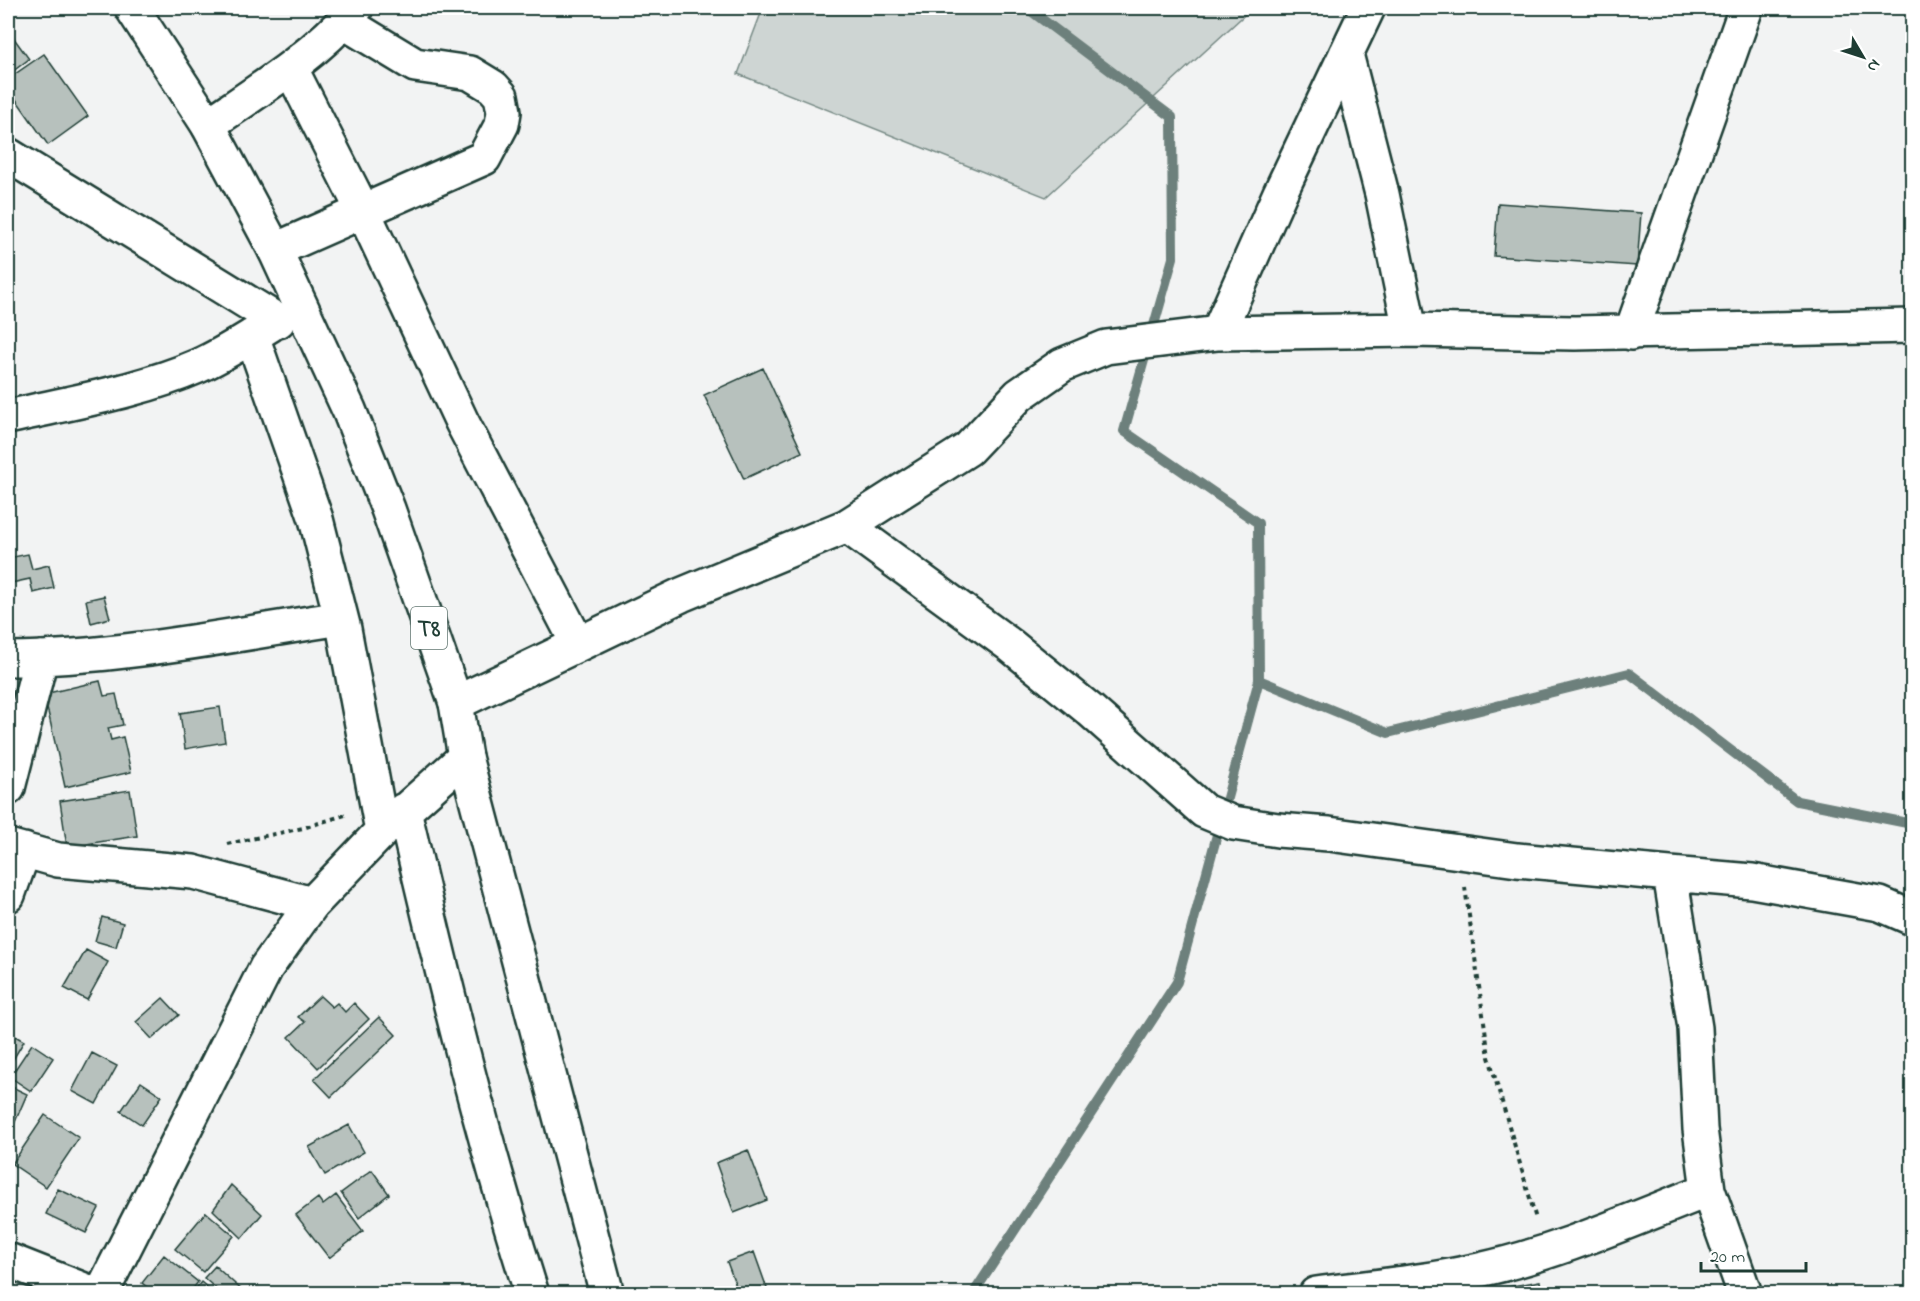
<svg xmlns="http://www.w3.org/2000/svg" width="1920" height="1301" font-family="'Indie Flower',sans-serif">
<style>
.green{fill:#ced5d3;stroke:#768984;stroke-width:1.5}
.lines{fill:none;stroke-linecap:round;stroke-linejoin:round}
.stream{stroke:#6d807b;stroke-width:10}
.building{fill:#b7c1bd;stroke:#1f3d34;stroke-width:1.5}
.minor-casing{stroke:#1f3d34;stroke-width:38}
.highway-casing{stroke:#1f3d34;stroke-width:38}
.path{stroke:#1f3d34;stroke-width:4;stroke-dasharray:4.5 4.5;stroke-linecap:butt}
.minor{stroke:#fff;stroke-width:33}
.highway{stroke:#fff;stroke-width:33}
.labels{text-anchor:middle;stroke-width:5;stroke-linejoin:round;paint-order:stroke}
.shield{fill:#fff;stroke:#627771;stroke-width:1.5}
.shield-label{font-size:24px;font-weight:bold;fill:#1f3d34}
</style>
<rect width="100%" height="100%" fill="#f2f3f3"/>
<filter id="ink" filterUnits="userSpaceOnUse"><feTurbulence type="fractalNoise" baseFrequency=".0167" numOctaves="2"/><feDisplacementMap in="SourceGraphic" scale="12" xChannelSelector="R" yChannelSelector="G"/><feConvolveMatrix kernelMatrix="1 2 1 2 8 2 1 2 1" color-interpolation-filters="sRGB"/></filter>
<g filter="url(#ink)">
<path class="green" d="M763 8H1252L1046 197 738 74Z"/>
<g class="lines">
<path class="stream" d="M1033 8 1031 11 1172 117 1173 258 1124 431 1258 523 1259 680 1388 733 1629 673 1797 801 1912 824
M973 1294 1177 982 1259 680"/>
</g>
<path class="building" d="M8 30 29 59 8 75Z
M44 54 88 116 48 145 8 88V79Z
M1498 203 1641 213 1637 266 1494 256Z
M763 368 802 452 744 479 704 395Z
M28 554 32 569 49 565 54 588 33 593 30 579 11 583 8 558Z
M104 596 110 618 91 623 86 600Z
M100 681 104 696 116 694 123 725 108 728 111 740 123 737 131 772 65 787 44 694Z
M220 707 225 742 185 749 180 713Z
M130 790 137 836 67 847 60 801Z
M102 917 123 923 116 947 95 941Z
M86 950 108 962 87 1000 64 988Z
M320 996 332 1007 337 1003 345 1012 354 1003 369 1019 318 1068 289 1037 305 1022 298 1017Z
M163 998 179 1015 152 1039 136 1022Z
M379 1017 396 1035 331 1097 314 1079Z
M8 1032 24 1041 11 1063 8 1061Z
M32 1044 53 1058 31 1091 10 1077Z
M92 1053 117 1066 96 1104 72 1091Z
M141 1082 162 1096 142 1125 121 1111Z
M8 1085 27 1094 9 1136 8 1135Z
M45 1115 79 1138 46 1187 12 1164Z
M349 1125 364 1152 325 1175 309 1147Z
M748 1150 767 1200 734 1213 716 1163Z
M372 1170 389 1194 359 1218 341 1193Z
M231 1185 262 1214 242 1238 213 1210Z
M58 1189 99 1208 86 1233 46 1214Z
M336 1195 363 1231 329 1258 296 1215 318 1198 323 1205Z
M206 1212 234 1236 203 1272 175 1249Z
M754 1252 769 1294H739L727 1262Z
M164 1255 198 1282 189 1294H156L142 1283Z
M215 1266 244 1292 242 1294H222L204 1278Z
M1540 1281 1542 1294H1471Z
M201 1282 215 1294H192Z"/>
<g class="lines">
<defs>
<path id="minor" d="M1346 54 1382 194 1410 330
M291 69 363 211 462 422 578 644
M208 125C261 89 314 56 356 8
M8 155 278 321
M275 250 484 158 502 124 504 112 501 96 493 87 470 73 415 65 344 22
M1218 333 1280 193 1368 8
M1631 333 1746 8
M252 336 316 519 344 629 382 831
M8 417C71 402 138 392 198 366 223 355 247 339 270 325
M847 526 1010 645 1090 710 1204 811 1233 823 1278 830 1329 834 1517 860 1670 874 1695 1028 1700 1129 1708 1190 1745 1294
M8 659C119 658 231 635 341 618
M456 703 681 595 847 526 968 449 1019 395 1062 365 1106 347 1218 333 1410 330 1575 333 1912 326
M8 788 41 658
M404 810C442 973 481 1135 532 1294
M8 846 58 860 193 872 312 904
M1670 874 1752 881 1880 904 1912 918
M8 895 24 850
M8 1260 94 1294
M101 1294 266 968 312 904 382 831 465 757
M1316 1294C1371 1287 1426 1282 1479 1270 1558 1253 1633 1219 1708 1190"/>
<path id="highway" d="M132 8 208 125 275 250 349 410 388 509 456 703 465 757 607 1294"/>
</defs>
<use href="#minor" class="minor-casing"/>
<use href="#highway" class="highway-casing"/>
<path class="path" d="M227 844 303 828 345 815
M1465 887 1489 1057 1536 1219"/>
<use href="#minor" class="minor"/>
<use href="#highway" class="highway"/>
</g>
</g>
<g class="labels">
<rect class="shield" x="411" y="607" width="36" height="42" rx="4.5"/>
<g class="shield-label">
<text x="429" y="636">T8</text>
</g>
</g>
<rect width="1920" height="1301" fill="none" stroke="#fff" stroke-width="30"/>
<rect x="15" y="15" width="1890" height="1271" fill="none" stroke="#1f3d34" stroke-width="2" filter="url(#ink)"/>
<g transform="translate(1863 57) rotate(129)" stroke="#ffffff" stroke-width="4.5" paint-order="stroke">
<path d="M0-4.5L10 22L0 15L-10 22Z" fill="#1f3d34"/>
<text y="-9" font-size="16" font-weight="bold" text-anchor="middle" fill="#1f3d34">N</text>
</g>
<path d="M1701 1262v9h105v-9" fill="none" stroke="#1f3d34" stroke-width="3"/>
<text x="1710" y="1262" font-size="18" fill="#1f3d34" stroke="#ffffff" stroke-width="4.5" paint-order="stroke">20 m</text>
</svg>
